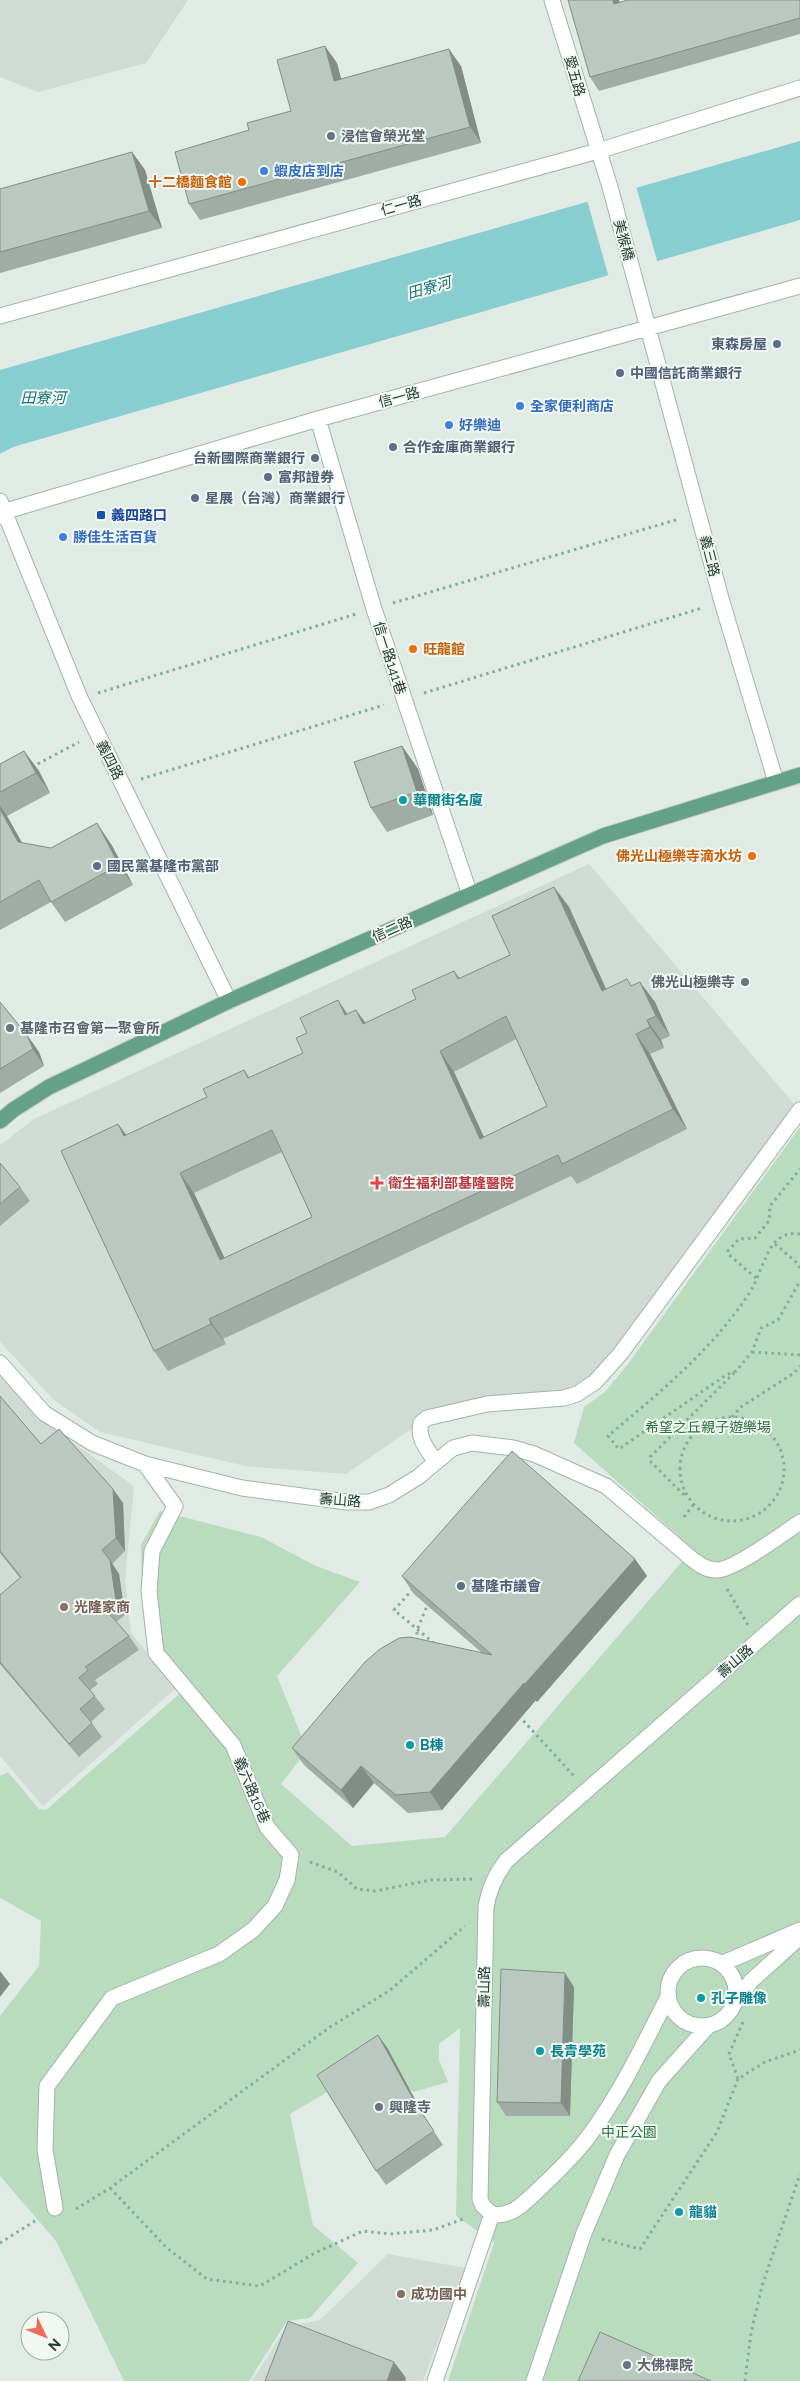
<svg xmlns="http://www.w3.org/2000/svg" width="800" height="2381" font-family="Raleway,'Noto Sans TC',sans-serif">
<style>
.built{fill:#cfdbd4}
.green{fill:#b9dcbe}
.water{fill:#88ced0}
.pier{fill:#e0ebe5}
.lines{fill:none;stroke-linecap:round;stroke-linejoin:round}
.minor-casing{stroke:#a3b3ab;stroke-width:17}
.major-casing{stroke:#c1c8c5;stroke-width:17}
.path{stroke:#81ae9a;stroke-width:3;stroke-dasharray:2.5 4;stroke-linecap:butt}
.minor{stroke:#fff;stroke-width:15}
.major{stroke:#65a08a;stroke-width:15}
.wall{fill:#9fada5;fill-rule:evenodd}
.shaded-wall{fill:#828d86}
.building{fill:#b9c9c0;stroke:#828d86;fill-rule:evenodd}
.worship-dot{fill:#6b7280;stroke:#f1f8f3;stroke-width:2}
.shop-dot{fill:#3f7fe0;stroke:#f1f8f3;stroke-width:2}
.food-dot{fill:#e8710a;stroke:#f1f8f3;stroke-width:2}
.service-dot{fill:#5c6f8a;stroke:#f1f8f3;stroke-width:2}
.transit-dot{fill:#1a4fb4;stroke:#f1f8f3;stroke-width:2}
.culture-dot{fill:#0f9aa8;stroke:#f1f8f3;stroke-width:2}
.health-dot{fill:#e0444e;stroke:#f1f8f3;stroke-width:2}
.education-dot{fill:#8d6e63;stroke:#f1f8f3;stroke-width:2}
.labels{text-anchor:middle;stroke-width:4;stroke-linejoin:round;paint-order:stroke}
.street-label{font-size:14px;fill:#213b31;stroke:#f1f8f3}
.worship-label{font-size:14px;font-weight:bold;fill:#5b616d;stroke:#f1f8f3;text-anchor:start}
.shop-label{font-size:14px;font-weight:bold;fill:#366cbe;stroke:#f1f8f3;text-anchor:start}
.food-label{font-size:14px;font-weight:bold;fill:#c56008;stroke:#f1f8f3;text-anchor:end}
.service-label{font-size:14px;font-weight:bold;fill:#4e5e75;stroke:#f1f8f3;text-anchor:start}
.transit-label{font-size:14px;font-weight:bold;fill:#164399;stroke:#f1f8f3;text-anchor:start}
.culture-label{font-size:14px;font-weight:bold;fill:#0d838f;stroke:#f1f8f3;text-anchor:start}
.health-label{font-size:14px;font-weight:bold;fill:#be3a42;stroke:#f1f8f3;text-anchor:start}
.park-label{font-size:14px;fill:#2c713e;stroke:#f1f8f3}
.education-label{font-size:14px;font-weight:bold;fill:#785e54;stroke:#f1f8f3;text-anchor:start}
.water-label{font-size:15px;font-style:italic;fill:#1c7276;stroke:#f1f8f3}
</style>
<rect width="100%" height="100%" fill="#e0ebe5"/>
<path class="built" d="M0 0H188L146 63 38 92 0 77Z
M589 864 794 1104 621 1353 577 1394 427 1418 346 1474 245 1466 100 1432 55 1401 0 1342V1226L30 1201 0 1165V1145L34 1119Z
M0 1376 41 1420 134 1486 125 1580 131 1633 176 1688 43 1806 0 1756Z
M388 2254 466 2268 423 2381H252L286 2327 320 2320Z"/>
<path class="green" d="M800 1127V2381H448L494 2243 456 2216 460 2028 439 2044V2060L448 2082 414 2092 371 2066 290 2114 313 2225 358 2263 310 2318 287 2321 249 2381H124L56 2241 0 2176V2016L39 1966 41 1921 0 1898V1776L8 1772 39 1809 46 1810 185 1689 148 1629 142 1586 141 1545 160 1511 261 1537 316 1566 360 1582 277 1676 307 1750 281 1784 352 1846 445 1837 693 1549 574 1443 584 1407 605 1392 628 1364Z"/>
<path class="water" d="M800 141V220L13 447 0 454V370Z"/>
<path class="pier" d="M636 186 658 264 609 278 587 200Z"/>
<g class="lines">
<defs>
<path id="minor" d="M552 0 610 187 722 602 776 782
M0 316 598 151 800 88
M318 419 374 609 470 895
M0 501 80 698 229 1001
M0 516 6 511 318 419 800 286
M0 1363 44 1413 92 1443 145 1464 242 1488 347 1502H369L389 1495 418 1477 453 1448 472 1443 513 1448 534 1454 606 1486 692 1559C699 1564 706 1570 716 1570 733 1571 784 1533 800 1522
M435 1461C427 1449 417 1438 421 1423L427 1418 487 1404 564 1398 577 1394 595 1382 621 1353 800 1110
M668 1992a34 34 0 1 1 68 0a34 34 0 1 1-68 0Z
M721 1964 800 1930
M668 1997C644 2043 622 2091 591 2133 576 2154 556 2173 537 2191 524 2203 511 2218 492 2214L483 2206 480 2199 486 1907C489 1889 495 1875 507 1860L800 1604
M734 2004 751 1981 800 1937
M55 2208 45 2150 47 2086 112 1998 219 1954 253 1930 275 1906 287 1880 291 1855 267 1827 233 1745 156 1653 149 1591 152 1551 175 1506 145 1464
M435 2381 492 2214
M534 2381 584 2233 617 2155 659 2081 708 2026"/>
<path id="major" d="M0 1121 13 1110 49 1087 229 1001 603 836 800 775"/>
</defs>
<use href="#minor" class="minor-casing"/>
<use href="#major" class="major-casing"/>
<path class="path" d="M393 603 679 519
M98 693 356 614
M424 693 702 608
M32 767 79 742
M141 779 384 705
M800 1234C783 1231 772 1242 766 1257 760 1269 756 1284 748 1295 711 1351 659 1393 608 1436L619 1449 726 1375 736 1371 752 1352 761 1328 778 1320 800 1281
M775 1244 795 1261 800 1268
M756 1278 728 1254V1251L739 1239 755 1238 769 1221 770 1206 800 1169
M752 1352 800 1355
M732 1417 741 1407 794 1373 800 1366
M680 1469a52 52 0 1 1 104 0a52 52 0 1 1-104 0Z
M684 1495 650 1461V1457L734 1373
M684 1517 694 1504
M413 1589 394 1610 435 1644
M727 1589 748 1625
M417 1641V1630L427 1606
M519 1716 574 1776
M310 1862 338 1872 357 1889 375 1891 431 1880 472 1879
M743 2022 729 2054 738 2079 765 2062 800 2050
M110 2188 167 2248 207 2279 260 2286 315 2253 363 2231 390 2234 433 2230 466 2218
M76 2209 110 2188 330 2027 389 1991 465 1926
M602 2239 640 2249 717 2132 738 2079
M0 2243 38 2219
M745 2381 751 2333 762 2286 800 2174"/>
<use href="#minor" class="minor"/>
<use href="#major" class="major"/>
</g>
<path class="wall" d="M800 0V34L599 91 590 77 620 2Z
M337 63 341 79 461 66 481 143 200 220 189 204 249 130 291 111Z
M132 152 145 170 162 228 0 273V189Z
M402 746 418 769 433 815 387 832 371 808Z
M24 751 39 771 50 793 7 816 22 843 51 848 111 844 133 885 65 922 51 902 0 930V764Z
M554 887 569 907 606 989 632 986 655 1002 670 1036 661 1040 664 1048 650 1054 687 1129 577 1184 571 1176 223 1339 226 1344 168 1371 154 1351 118 1124 126 1135 207 1097 244 1070 250 1078 303 1053 347 1014 365 1023 416 999 454 971 460 978 510 955ZM516 1039 547 1106 484 1137 454 1072ZM282 1152 312 1217 224 1258 194 1193Z
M0 1002 27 1035 39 1052 44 1066 0 1093Z
M0 1163 20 1187 30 1201 0 1226Z
M0 1396 41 1444 113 1489 123 1503 125 1551 112 1564 119 1574 125 1615 116 1622 129 1636 139 1650 95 1680 98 1684 90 1690 105 1709 91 1722 102 1737 79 1757 0 1664V1595L20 1578 0 1553Z
M635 1559 647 1576 537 1702 536 1700 442 1810 408 1813 374 1783 353 1808 304 1765 292 1748 482 1653 414 1594 402 1576Z
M574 1987 570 2116H506L497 2102Z
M378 2035 388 2049 426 2120 443 2145 386 2185 376 2171Z"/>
<path class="shaded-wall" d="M613 0H619L624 18 614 4Z
M325 46 337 63 346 98 334 81Z
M449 49 461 66 481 143 470 127Z
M132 152 145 170 162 228 149 211Z
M402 746 418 769 433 815 417 792Z
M24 751 39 771 50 793 36 773Z
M0 806 7 816 33 862 18 842 0 809Z
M97 823 111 844 133 885 119 865Z
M554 887 569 907 616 1011 602 991Z
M640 982 655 1002 670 1036 656 1016Z
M338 1000 352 1021 345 1015Z
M356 1010 371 1030 363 1024Z
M647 1020 661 1040 664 1048 650 1027Z
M636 1034 650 1054 687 1129 673 1109Z
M27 1035 39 1052 44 1066 33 1049Z
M440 1051 454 1072 494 1159 480 1139Z
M118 1124 133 1144 124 1136Z
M180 1173 194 1193 235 1280 220 1260Z
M209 1319 223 1339 226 1344 211 1324Z
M113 1489 123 1503 125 1551 116 1538Z
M635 1559 647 1576 537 1702 525 1684Z
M110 1560 119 1574 125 1615 116 1601Z
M524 1683 536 1700 442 1810 430 1792Z
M361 1766 374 1783 353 1808 341 1790Z
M0 1971 10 1984 0 1997Z
M565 1973 574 1987 570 2116 561 2103Z
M378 2035 388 2049 426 2120 443 2145 417 2106Z
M394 2362 406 2378 405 2381H387Z"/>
<path class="building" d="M568 0H613L614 4 628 0H800V18L590 77Z
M325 46 334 81 449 49 470 127 189 204 175 152 249 130 247 123 291 111 277 60Z
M132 152 149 211 0 252V189Z
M402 746 417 792 371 808 354 762Z
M24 751 36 773 0 792V764Z
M0 809 18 842 51 848 97 823 119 865 51 902 39 880 0 902Z
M554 887 602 991 627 979 631 986 640 982 656 1016 647 1020 650 1027 636 1034 673 1109 562 1164 558 1155 209 1319 211 1324 154 1351 61 1151 118 1124 124 1136 207 1097 203 1089 244 1070 248 1078 303 1053 296 1038 307 1033 300 1018 338 1000 345 1015 356 1010 363 1024 416 999 412 990 454 971 458 979 510 955 492 916ZM506 1016 547 1106 480 1139 440 1051ZM272 1130 312 1217 220 1260 180 1173Z
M0 1002 27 1035 33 1049 0 1069Z
M0 1163 20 1187 0 1204Z
M0 1396 41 1444 59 1429 113 1489 116 1538 102 1550 110 1560 116 1601 105 1609 129 1636 85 1667 88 1670 79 1678 95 1696 80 1709 92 1723 69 1744 0 1662V1595L21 1577 0 1551Z
M512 1451 635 1559 525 1684 524 1683 430 1792 396 1795 361 1766 341 1790 292 1748 365 1662 380 1649 399 1638 410 1637 492 1655 402 1576Z
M501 1969 565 1973 561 2103 497 2102Z
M378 2035 417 2106 434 2131 376 2171 317 2075Z
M288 2321 394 2362 387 2381H265Z
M600 2332 711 2381H578Z"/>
<g class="worship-dot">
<circle cx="331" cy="136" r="5"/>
<circle cx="745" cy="982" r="5"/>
<circle cx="10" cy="1028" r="5"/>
<circle cx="379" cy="2107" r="5"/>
<circle cx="627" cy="2365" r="5"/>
</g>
<g class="shop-dot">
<circle cx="264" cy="171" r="5"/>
<circle cx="520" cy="406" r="5"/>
<circle cx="449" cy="425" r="5"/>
<circle cx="63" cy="537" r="5"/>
</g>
<g class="food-dot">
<circle cx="242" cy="182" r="5"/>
<circle cx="413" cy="649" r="5"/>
<circle cx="752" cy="856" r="5"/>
</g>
<g class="service-dot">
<circle cx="777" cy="344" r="5"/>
<circle cx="620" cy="373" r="5"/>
<circle cx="393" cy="447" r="5"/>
<circle cx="315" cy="458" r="5"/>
<circle cx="268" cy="477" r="5"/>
<circle cx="195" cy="498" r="5"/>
<circle cx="97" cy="866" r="5"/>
<circle cx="461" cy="1586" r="5"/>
</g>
<rect class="transit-dot" x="96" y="510" width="10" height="10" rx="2.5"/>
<g class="culture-dot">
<circle cx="403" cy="800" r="5"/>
<circle cx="410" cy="1745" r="5"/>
<circle cx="701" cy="1998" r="5"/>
<circle cx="540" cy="2051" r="5"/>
<circle cx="679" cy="2212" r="5"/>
</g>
<path class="health-dot" d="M374.5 1175.5h5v5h5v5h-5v5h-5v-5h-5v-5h5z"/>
<g class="education-dot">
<circle cx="64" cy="1607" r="5"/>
<circle cx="401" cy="2294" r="5"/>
</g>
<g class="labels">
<g class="street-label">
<text transform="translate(575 76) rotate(74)" y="5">愛五路</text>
<text transform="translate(401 205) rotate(-16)" y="5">仁一路</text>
<text transform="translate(624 240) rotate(75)" y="5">美猴橋</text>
<text transform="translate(399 397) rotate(-15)" y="5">信一路</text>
<text transform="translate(710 556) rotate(76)" y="5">義三路</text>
<text transform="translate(390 658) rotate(72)" y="5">信一路141巷</text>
<text transform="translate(110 760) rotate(63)" y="5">義四路</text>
<text transform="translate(392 929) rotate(-24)" y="5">信二路</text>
<text transform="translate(340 1500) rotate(4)" y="5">壽山路</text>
<text transform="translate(735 1661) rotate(-41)" y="5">壽山路</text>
<text transform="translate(252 1790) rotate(67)" y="5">義六路16巷</text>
<text transform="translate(484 1987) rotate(-89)" y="5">壽山路</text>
</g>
<g class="worship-label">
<text x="341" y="141">浸信會榮光堂</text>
<text x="735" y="987" text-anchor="end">佛光山極樂寺</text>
<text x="20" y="1033">基隆市召會第一聚會所</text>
<text x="389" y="2112">興隆寺</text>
<text x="637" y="2370">大佛禪院</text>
</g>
<g class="shop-label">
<text x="274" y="176">蝦皮店到店</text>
<text x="530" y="411">全家便利商店</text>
<text x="459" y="430">好樂迪</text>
<text x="73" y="542">勝佳生活百貨</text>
</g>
<g class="food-label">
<text x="232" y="187">十二橋麵食館</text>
<text x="423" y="654" text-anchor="start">旺龍館</text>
<text x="742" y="861">佛光山極樂寺滴水坊</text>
</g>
<g class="service-label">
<text x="767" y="349" text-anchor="end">東森房屋</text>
<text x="630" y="378">中國信託商業銀行</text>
<text x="403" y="452">合作金庫商業銀行</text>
<text x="305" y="463" text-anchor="end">台新國際商業銀行</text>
<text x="278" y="482">富邦證券</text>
<text x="205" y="503">星展（台灣）商業銀行</text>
<text x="107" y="871">國民黨基隆市黨部</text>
<text x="471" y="1591">基隆市議會</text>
</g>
<g class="transit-label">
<text x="111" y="520">義四路口</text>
</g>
<g class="culture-label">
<text x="413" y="805">華爾街名廈</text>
<text x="420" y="1750">B棟</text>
<text x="711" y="2003">孔子雕像</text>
<text x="550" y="2056">長青學苑</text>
<text x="689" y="2217">龍貓</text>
</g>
<g class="health-label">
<text x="388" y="1188">衛生福利部基隆醫院</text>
</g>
<g class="park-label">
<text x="708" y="1432">希望之丘親子遊樂場</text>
<text x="629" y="2137">中正公園</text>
</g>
<g class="education-label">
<text x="74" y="1612">光隆家商</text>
<text x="411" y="2299">成功國中</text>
</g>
<g class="water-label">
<text transform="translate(429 288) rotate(-16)" y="5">田寮河</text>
<text x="43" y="403">田寮河</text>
</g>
</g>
<g transform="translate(45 2336) rotate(133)"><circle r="24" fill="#f1f8f3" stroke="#9eaca5"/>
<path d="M0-4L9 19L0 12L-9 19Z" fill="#f06b59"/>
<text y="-8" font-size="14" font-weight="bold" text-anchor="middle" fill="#213b31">N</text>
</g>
</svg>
